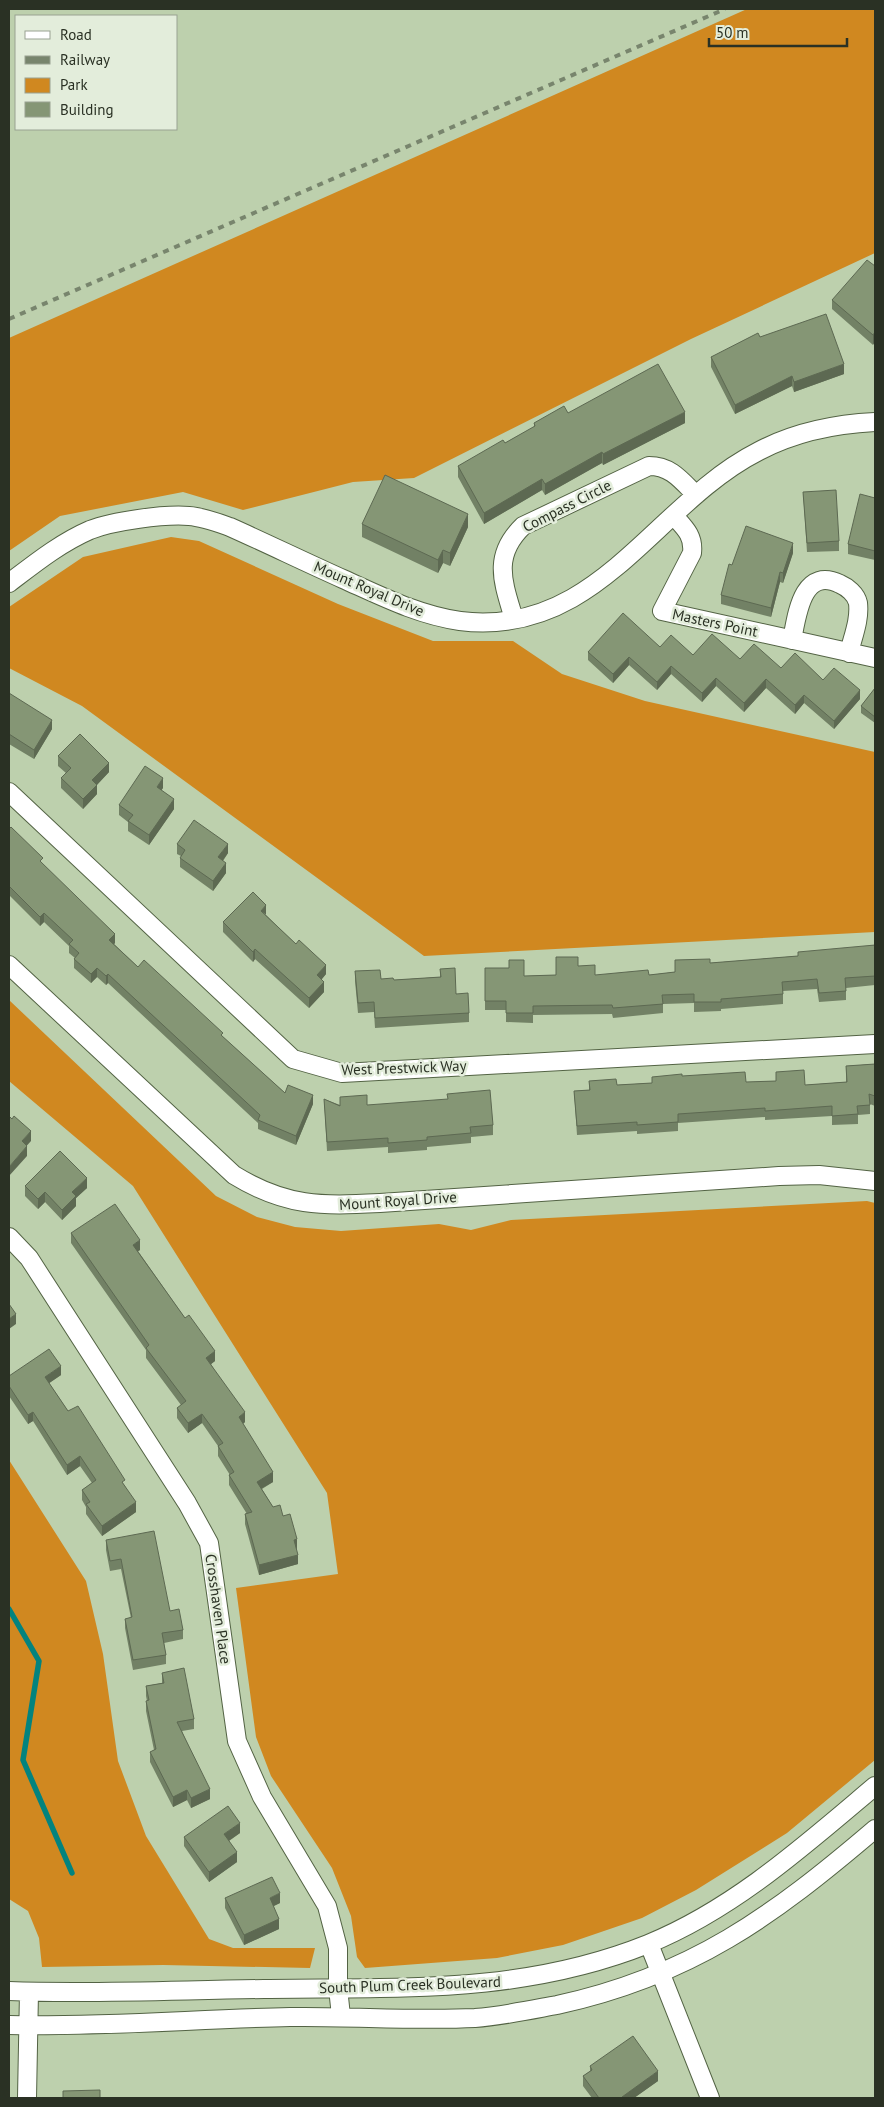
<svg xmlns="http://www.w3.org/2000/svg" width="884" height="2107" font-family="'PT Sans',sans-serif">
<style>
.green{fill:#d08820}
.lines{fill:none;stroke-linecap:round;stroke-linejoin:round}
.stream{stroke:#03837e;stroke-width:5.5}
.minor-casing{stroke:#536344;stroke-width:20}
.minor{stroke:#fff;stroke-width:18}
.rail{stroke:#78856d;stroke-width:4;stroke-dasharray:6 6;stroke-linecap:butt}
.wall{fill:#728165}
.shaded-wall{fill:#5d6952}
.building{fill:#859675;stroke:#5d6952}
.labels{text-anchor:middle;stroke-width:5;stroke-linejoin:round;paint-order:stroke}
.street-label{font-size:15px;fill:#2a3124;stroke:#e3eddb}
</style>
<rect width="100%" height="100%" fill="#bdd0ad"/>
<path class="green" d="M747 9H875V253L691 339 414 478 353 482 243 510 183 492 60 516 9 551V338Z
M171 537 199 541 338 604 433 641H513L562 674 645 701 875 752V932L424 956 82 706 9 668V607L83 557Z
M9 1000 216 1196 257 1217 295 1227 341 1231 439 1224 471 1230 511 1220 867 1201 875 1203V1760L787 1833 696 1890 642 1918 563 1945 497 1958 365 1968 357 1957 351 1916 332 1868 271 1776 256 1737 236 1588 338 1574 327 1493 133 1186 9 1081Z
M9 1460 86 1581 103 1654 118 1761 146 1836 209 1939 233 1948H315L310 1968 163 1965 42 1967 39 1938 28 1911 9 1899Z"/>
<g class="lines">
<path class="stream" d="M9 1609 39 1661 23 1760 72 1873"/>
<defs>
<path id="minor" d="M674 516C685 528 694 536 692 553L662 611 875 658
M9 583C34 564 60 543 90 530 113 521 164 514 189 516 203 517 216 522 230 527 268 544 305 562 343 579 381 596 418 615 460 621 598 638 654 504 759 451 795 432 835 424 875 422
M514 619C503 582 492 556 523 526L649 466C671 466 681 480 696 495
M792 640C797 615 802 566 840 584 847 587 856 594 858 603 860 620 853 636 849 653
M9 792 293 1059 342 1073 875 1044
M9 965 234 1175C286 1207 321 1206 380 1203L779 1176 819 1175 875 1181
M9 1237 29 1258 187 1503 209 1543 237 1741 262 1797 327 1906 338 1948V1988L341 2016
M649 1944 710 2098
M9 1991C94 1994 179 1990 264 1989 397 1987 521 1995 648 1944 734 1909 805 1845 875 1786
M9 2025C102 2027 197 2019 290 2017 351 2016 414 2021 475 2018 502 2016 530 2010 557 2005 691 1976 773 1916 875 1829
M27 2098 29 1992"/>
</defs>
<use href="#minor" class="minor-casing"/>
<use href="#minor" class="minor"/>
<path class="rail" d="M9 319 725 9"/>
</g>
<path class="wall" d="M875 266 873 345 832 309V300Z
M760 337 844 374 794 392 792 386 735 414 711 367V357Z
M568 413 685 423 603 465 602 463 545 495 542 490 484 524 458 477V466L505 443 534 427V423Z
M803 492 839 541V551L807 552Z
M875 498V560L848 554V544Z
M362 524 468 527 450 566 443 563 438 573 362 537Z
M793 553 783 583 780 582 771 617 721 604V595L732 565Z
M660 647 693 655 740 659 781 668 823 680 860 699 834 729 804 703 795 714 766 688 744 712 716 686 702 702 671 674 657 690 629 665 613 683 588 660V652Z
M875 688V723L861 713V706Z
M9 693 52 729 34 759 9 744Z
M58 756 109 772 97 785V794L83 809 61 788V778L66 773 58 766Z
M163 788 161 790 174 809 149 845 128 831V822L119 815V805Z
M9 829 43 865 115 943 114 944 138 967 223 1037 285 1093 313 1104 296 1145 258 1129V1123L108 983 106 985 97 977 91 983 74 968V959L75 958 69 953V946L44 922 40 926 9 895Z
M177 844 228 853 223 861 226 873 213 891 180 867V858L181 856 177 854Z
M266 915 326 974 321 980 324 992 309 1008 255 959 253 962 223 932V922Z
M875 945V985L846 988V1000L819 1002 817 989 783 991V1004L721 1009V1011L694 1012V1003L663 1004V1013L613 1018 612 1014 533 1015V1023L506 1022V1010H485V968L524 976 556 975 578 966 595 975H649L675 972 710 963 798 956Z
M440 969 469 1013V1022L375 1028 374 1012 358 1013 355 981V971L381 979 394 980 440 977Z
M875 1064V1106L870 1104V1114L858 1115V1124L832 1125V1116L765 1120V1117L678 1123V1131L637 1134V1131L577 1135 574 1091 589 1090V1081L617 1085 652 1083V1077L682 1076 746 1082 776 1081V1072L805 1085 846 1082V1066Z
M340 1097 367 1105 493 1125V1135L471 1137V1143L427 1147V1150L388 1153V1147L327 1151 324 1099 340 1105Z
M25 1186 87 1188 76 1198V1206L62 1220 45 1202 38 1209 25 1196Z
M71 1233 140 1250 138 1251 215 1361 211 1364 245 1422 243 1424 273 1482 262 1489 273 1507 283 1516 297 1549H296L298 1564 259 1575 245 1524V1514H247L229 1485V1475H230L218 1456V1446L202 1423 188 1433 177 1418V1408L181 1405 146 1358V1350L71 1243Z
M61 1375 49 1383 68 1411 125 1486 136 1512 102 1536 86 1514V1507L82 1500V1490L92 1483 80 1466 67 1475 33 1421 28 1424 9 1396V1376Z
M106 1540 170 1611 183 1630V1639L164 1643 166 1655V1664L133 1670 125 1628V1619L131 1618 121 1569 110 1571 106 1550Z
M162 1673 194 1719V1729L182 1731 210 1799 191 1808 187 1800 173 1807 150 1762V1752L154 1750 146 1711V1701H147L146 1696V1686L162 1683Z
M240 1833 229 1841 237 1862 209 1882 184 1846V1837Z
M225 1898 280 1903 273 1906 279 1929 244 1945 225 1908Z
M590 2066 658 2081 634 2098H592L583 2086V2076L590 2071Z"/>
<path class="shaded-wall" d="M875 332V342L873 345V335Z
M844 364V374L794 392V382Z
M792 376V386L735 414V405Z
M685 412V423L603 465V454Z
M602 452V463L545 495V484Z
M542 479V490L484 524V513Z
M468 514V527L450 566V553Z
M793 543V553L783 583V573Z
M443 550V563L438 573V560Z
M780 572V582L771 617V608Z
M629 657V665L613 683V674Z
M671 666V674L657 690V682Z
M716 678V686L702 702V693Z
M766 679V688L744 712V703Z
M860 690V699L834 729V721Z
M804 695V703L795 714V705Z
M52 720V729L34 759V750Z
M109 763V772L92 790V780Z
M163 778V788L157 797V787Z
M97 785V794L83 809V799Z
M174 799V809L149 845V835Z
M228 844V853L218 867V857Z
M226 863V873L213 891V881Z
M266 905V915L261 911Z
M44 913V922L40 926V917Z
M115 934V943L109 949V940Z
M255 949V959L253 962V952Z
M326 965V974L317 985V975Z
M97 968V977L91 983V974Z
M108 974V983L106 985V976Z
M324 982V992L309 1008V998Z
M313 1095V1104L296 1145V1136Z
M31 1131V1141L22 1151V1141Z
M27 1146V1156L9 1176V1167Z
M87 1178V1188L76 1198V1206L62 1220V1210L72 1192Z
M45 1192V1202L38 1209V1199Z
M140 1240V1250L133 1254V1245Z
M16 1314V1324L9 1329V1319Z
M215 1351V1361L206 1368V1358Z
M61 1366V1375L45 1386V1377Z
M33 1412V1421L28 1424V1415Z
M245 1412V1422L239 1427V1417Z
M202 1414V1423L188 1433V1423Z
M80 1456V1466L67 1475V1465Z
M273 1472V1482L257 1491V1482Z
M136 1502V1512L102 1536V1526Z
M297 1539V1549L294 1550V1540Z
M298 1555V1564L259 1575V1565Z
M210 1789V1799L191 1808V1798Z
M187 1790V1800L173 1807V1797Z
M240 1823V1833L224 1844V1834Z
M237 1852V1862L209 1882V1872Z
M280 1893V1903L270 1908V1898Z
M279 1919V1929L244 1945V1935Z
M658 2071V2081L634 2098H622V2097Z"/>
<path class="building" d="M867 260 875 266V332L873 335 832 300Z
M826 314 844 364 794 382 792 376 735 405 711 357 758 333 760 337Z
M658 364 685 412 603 454 602 452 545 484 542 479 484 513 458 466 503 440 505 443 535 426 534 423 564 406 568 413Z
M385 475 468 514 450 553 443 550 438 560 362 524Z
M836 490 839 541 807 543 803 492Z
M860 494 875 498V551L848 544Z
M746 526 793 543 783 573 780 572 771 608 721 595 729 564 732 565Z
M623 613 660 647 671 635 693 655 712 634 740 659 754 644 781 668 795 653 823 680 834 668 860 690 834 721 804 695 795 705 766 679 744 703 716 678 702 693 671 666 657 682 629 657 613 674 588 652Z
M875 688V717L861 706Z
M9 693 52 720 34 750 9 734Z
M80 734 109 763 92 780 97 785 83 799 61 778 71 768 58 756Z
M145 766 163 778 157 787 174 799 149 835 128 821 133 815 119 805Z
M194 820 228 844 218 857 226 863 213 881 180 858 185 850 177 844Z
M11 827 43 858 40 861 115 934 109 940 138 967 144 960 223 1033 221 1035 285 1093 288 1085 313 1095 296 1136 258 1120 260 1115 108 974 106 976 97 968 91 974 74 959 79 953 69 944 73 940 44 913 40 917 9 886V829Z
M253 892 266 905 261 911 296 944 299 940 326 965 317 975 324 982 309 998 255 949 253 952 223 922Z
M875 945V976L845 978 846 991 819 993 817 979 782 982 783 994 721 999V1002H694V994L662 995 663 1004 613 1008 612 1005 533 1006V1013H506V1001H485V968H509V960H524V976L556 975V957H578V966L595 965V975L648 970 649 975 675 972V960L710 959V963L798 956V952Z
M455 968 456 994 468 993 469 1013 375 1018 374 1002 358 1003 355 971 380 970 381 979 393 978 394 980 441 977 440 969Z
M875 1064V1096L869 1094 870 1105 857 1106 858 1114 832 1116V1106L765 1111V1108L678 1114V1122L637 1125V1122L577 1126 574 1091 590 1090 589 1081 616 1079 617 1085 652 1083V1077L682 1074V1076L745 1072 746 1082 776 1081V1072L804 1070 805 1085 847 1082 846 1066Z
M490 1090 493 1125 470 1127 471 1133 427 1137V1140L388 1143V1138L327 1142 324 1099 340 1106V1097L367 1095V1105L448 1099 447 1094Z
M9 1116 12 1119 14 1116 31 1131 22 1141 27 1146 9 1167Z
M60 1151 87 1178 72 1192 76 1196 62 1210 45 1192 38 1199 25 1186Z
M115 1204 140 1240 133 1245 185 1318 189 1315 215 1351 206 1358 245 1412 239 1417 273 1472 257 1482 273 1507 280 1505 283 1516 290 1514 297 1539 294 1540 298 1555 259 1565 245 1514 252 1512 229 1475 234 1472 218 1446 223 1443 202 1414 188 1423 177 1408 186 1401 146 1348 149 1345 71 1233Z
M9 1304 16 1314 9 1319Z
M49 1349 61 1366 45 1377 68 1411 78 1406 125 1480 122 1482 136 1502 102 1526 86 1504 90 1502 82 1490 96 1480 80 1456 67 1465 33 1412 28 1415 9 1386V1376Z
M154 1531 170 1611 179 1609 183 1630 162 1633 166 1655 133 1660 125 1619 132 1617 121 1559 110 1561 106 1540Z
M184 1668 194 1719 177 1722 210 1789 191 1798 187 1790 173 1797 150 1752 156 1749 146 1701 149 1700 146 1686 164 1683 162 1673Z
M228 1806 240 1823 224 1834 237 1852 209 1872 184 1837Z
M272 1877 280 1893 270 1898 279 1919 244 1935 225 1898Z
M633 2036 658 2071 622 2097V2098H599L583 2076 592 2070 590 2066Z
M100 2090V2098H63V2091Z"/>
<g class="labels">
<g class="street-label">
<text transform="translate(567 506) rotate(-27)" y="5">Compass Circle</text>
<text transform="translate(369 589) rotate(23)" y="5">Mount Royal Drive</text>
<text transform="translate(715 623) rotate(12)" y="5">Masters Point</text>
<text transform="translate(404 1068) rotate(-2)" y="5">West Prestwick Way</text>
<text transform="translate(398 1201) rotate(-4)" y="5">Mount Royal Drive</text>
<text transform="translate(218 1609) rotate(82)" y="5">Crosshaven Place</text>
<text transform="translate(410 1985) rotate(-2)" y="5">South Plum Creek Boulevard</text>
</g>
</g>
<rect width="884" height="2107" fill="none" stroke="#2a3124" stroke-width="20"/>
<rect x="15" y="15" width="162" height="115" fill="#e3eddb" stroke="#99a292"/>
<rect x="25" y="31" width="25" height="8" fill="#ffffff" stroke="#99a292"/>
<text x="60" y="40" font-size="15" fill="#2a3124">Road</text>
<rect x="25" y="56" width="25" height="8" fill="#78856d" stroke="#99a292"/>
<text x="60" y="65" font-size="15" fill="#2a3124">Railway</text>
<rect x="25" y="78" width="25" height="15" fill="#d08820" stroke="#99a292"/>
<text x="60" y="90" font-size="15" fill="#2a3124">Park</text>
<rect x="25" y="102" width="25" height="15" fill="#859675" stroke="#99a292"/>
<text x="60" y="115" font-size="15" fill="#2a3124">Building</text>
<path d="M709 38v8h138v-8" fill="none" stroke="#2a3124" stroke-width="2.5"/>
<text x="716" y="38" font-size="15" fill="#2a3124" stroke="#e3eddb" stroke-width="4" paint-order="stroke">50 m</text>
</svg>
